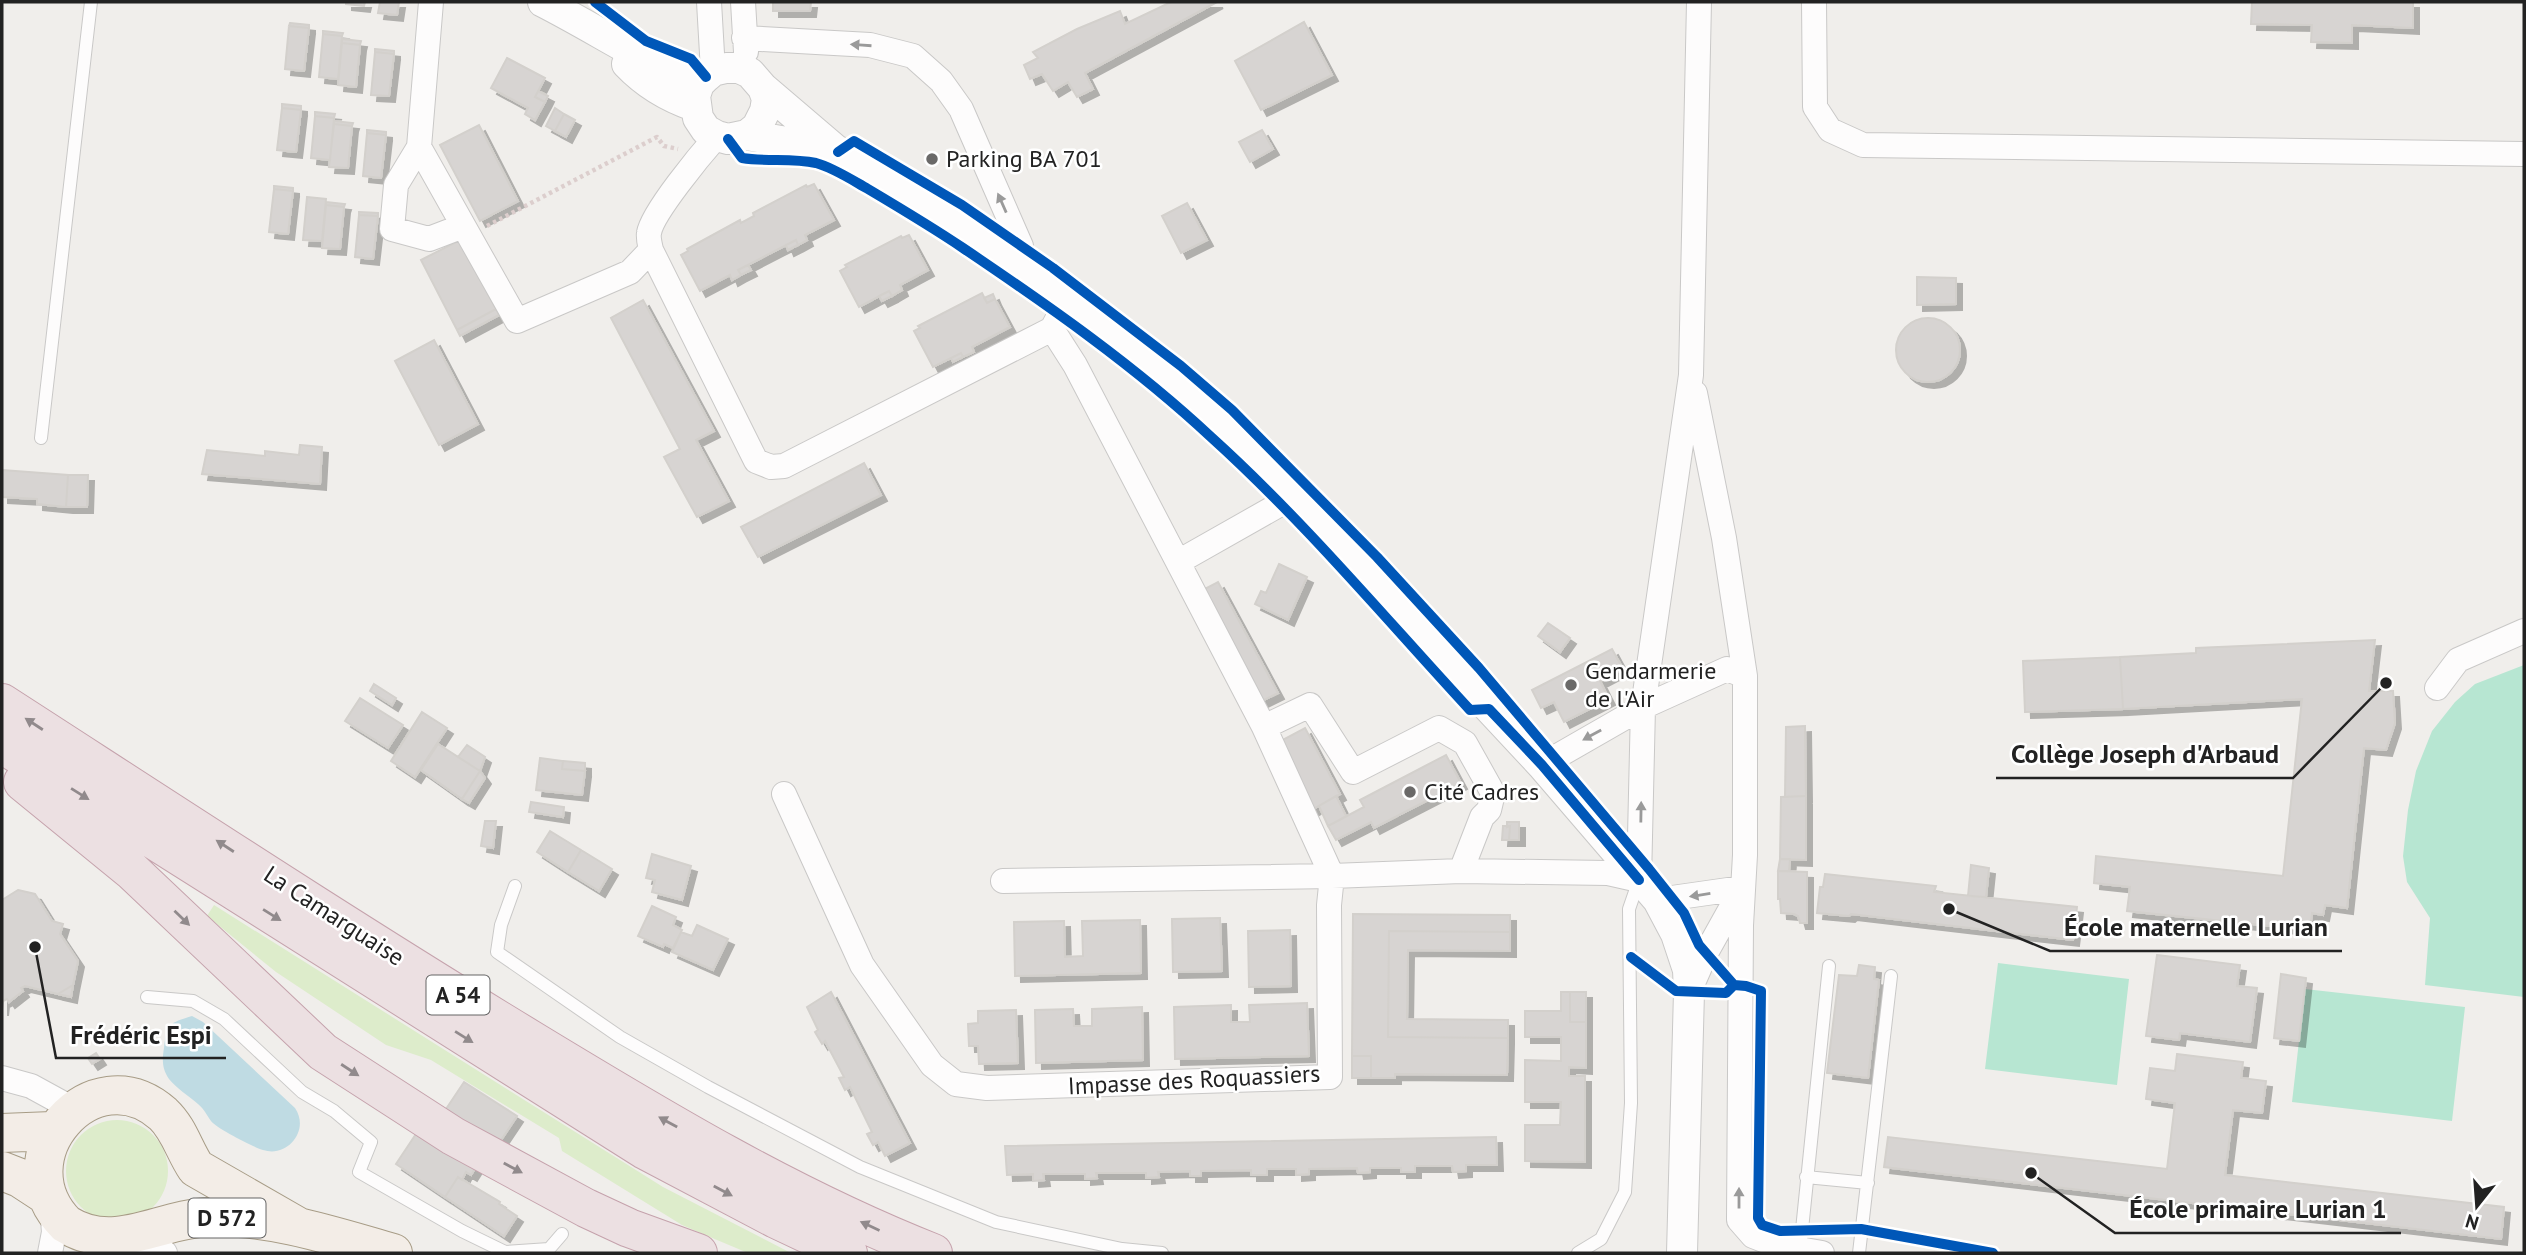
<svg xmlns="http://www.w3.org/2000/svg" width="2526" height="1255" font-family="'PT Sans',sans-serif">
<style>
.grass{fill:#ddeccb}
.pitch{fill:#b7e6d2}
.water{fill:#bfdbe3}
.building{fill:#d7d4d2;stroke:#d3d0cc;stroke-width:2;filter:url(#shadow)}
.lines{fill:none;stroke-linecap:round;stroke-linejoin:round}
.service-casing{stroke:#c9c8c7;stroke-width:14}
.minor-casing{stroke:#c9c8c7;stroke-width:26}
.tertiary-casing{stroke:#c9c8c7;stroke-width:32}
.primary-casing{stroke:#a79c86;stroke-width:40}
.motorway-casing{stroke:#c5a2ac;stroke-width:40}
.path{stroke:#dccecd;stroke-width:4.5;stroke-dasharray:3.5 3.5;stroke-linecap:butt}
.service{stroke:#fdfcfc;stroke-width:12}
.minor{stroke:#fdfcfc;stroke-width:24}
.tertiary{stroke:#fdfcfc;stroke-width:30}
.primary{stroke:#f3ede7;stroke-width:38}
.motorway{stroke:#ece0e2;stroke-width:38}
.cycleway-casing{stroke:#fff;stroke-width:15}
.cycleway{stroke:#0057b8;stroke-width:10}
.oneway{fill:#9a9a9a}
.oneway2{fill:#918a8c}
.poi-dot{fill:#6a6968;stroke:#fff;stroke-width:2.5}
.labels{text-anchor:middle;stroke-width:5;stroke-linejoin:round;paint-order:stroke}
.shield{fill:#fff;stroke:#646464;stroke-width:2}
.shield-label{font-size:23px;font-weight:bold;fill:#222}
.poi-label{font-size:24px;fill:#222;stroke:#fff;text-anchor:start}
.street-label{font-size:24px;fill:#222;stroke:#fff}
.leader{fill:none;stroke:#222;stroke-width:2.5}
.callout-dot{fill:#222;stroke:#fff;stroke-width:2.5}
.callout-label{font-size:26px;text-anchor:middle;font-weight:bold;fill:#222;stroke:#fff;stroke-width:5;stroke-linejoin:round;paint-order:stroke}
</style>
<defs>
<filter id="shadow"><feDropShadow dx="6" dy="6" stdDeviation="0" flood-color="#0004"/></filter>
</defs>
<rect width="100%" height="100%" fill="#f0eeeb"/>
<path class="grass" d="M214 905 663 1187 791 1253H748L717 1240 682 1225 562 1151 559 1138 431 1060 386 1045 276 972 207 916Z
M66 1171a51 51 0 1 1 102 0a51 51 0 1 1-102 0Z"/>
<path class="pitch" d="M2524 665V997L2425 985 2430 918 2407 882 2403 856 2408 810 2416 771 2432 731 2455 702 2475 684Z
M1998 963 2129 979 2117 1085 1985 1069Z
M2305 989 2465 1007 2452 1121 2292 1102Z"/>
<path class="water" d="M192 1016 203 1022 295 1108C310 1130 288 1158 263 1150 253 1147 216 1128 211 1121 206 1114 205 1110 198 1104 189 1096 176 1088 169 1079 162 1069 162 1060 164 1048 167 1024 169 1023 192 1016Z"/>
<path class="building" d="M346 2H365L364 6 346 4Z
M380 2H399L397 15 378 13Z
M773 2H811L810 11H773Z
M1171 2H1217L1085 73 1093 89 1077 97 1068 82 1053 91 1042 74 1030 79 1024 65 1038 58 1033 52 1077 29 1120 11 1125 24Z
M2252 2H2413V28L2352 25V43L2311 42 2312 25 2251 24Z
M1304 22 1332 75 1261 110 1235 61Z
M290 23 309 25V28L289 26Z
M289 26 309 28 304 71 285 69Z
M323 31 343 33 342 36 323 34Z
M323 34 342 36 338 79 319 77Z
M342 39 361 41 360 45 342 43Z
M342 43 360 45 356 87 338 85Z
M375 49 394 51V54L375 52Z
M375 52 394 54 389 96 371 95Z
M507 58 545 78 535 97 545 102 535 120 525 114 528 108 491 88Z
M538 91 548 96 545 102 535 97Z
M282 104 301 106V110L282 108Z
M282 108 301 110 296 152 277 150Z
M555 108 564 114 555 131 546 126Z
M315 112 335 114 334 118 315 116Z
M564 114 575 120 566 137 555 131Z
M315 116 334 118 330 160 311 158Z
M334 121 353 123 352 126 334 124Z
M334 124 352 126 348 168 329 167Z
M479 125 518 201 480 221 440 145Z
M367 130 386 132V135L367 133Z
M1262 130 1273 149 1250 162 1239 142Z
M367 133 386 135 381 178 363 176Z
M814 184 834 220 805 235 807 240 798 245 796 240 738 270 741 275 732 280 730 275 700 291 681 255 688 251 687 249 740 220 741 223 754 216 753 213 806 185 807 187Z
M274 186 293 188V191L274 189Z
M274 189 293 191 288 234 269 232Z
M307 197 326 199 322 241 303 240Z
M326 202 345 204 344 207 326 205Z
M1187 203 1207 240 1181 253 1162 216Z
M326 205 344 207 340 249 322 248Z
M359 212 378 213V216L359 215Z
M359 215 378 216 373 259 355 257Z
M909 235 928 270 900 285 902 290 892 296 889 291 859 307 840 271 847 267 845 265 901 236 902 238Z
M460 240 496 309 457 330 421 260Z
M796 240 798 245 788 250 786 245Z
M748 265 751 270 741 275 738 270Z
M1917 277 1956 278V304L1917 305Z
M889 291 892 296 882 301 879 296Z
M982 293 987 303 995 299 1010 327 972 347 974 352 963 357 961 353 933 367 914 331 920 328 918 326Z
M993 294 995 299 987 303 984 298Z
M643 300 714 431 696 440 729 501 697 517 664 457 680 449 611 318Z
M496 309 499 315 460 336 457 330Z
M1896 350a32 32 0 1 1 64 0a32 32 0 1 1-64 0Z
M434 340 478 424 439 445 395 361Z
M961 353 963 357 953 362 951 358Z
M300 445 322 447 320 484 202 474 207 450 265 456V451L299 455Z
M864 463 881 495 758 557 741 527Z
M2 470 68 475 66 507 37 504V499L2 497Z
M68 475H88L87 507H66Z
M1279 564 1307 577 1288 620 1255 604 1261 591 1266 593Z
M1218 582 1278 693 1260 702 1201 591Z
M1548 623 1570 638 1560 652 1538 636Z
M2375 640 2369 691H2393L2395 723 2386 750 2364 748 2347 908 2325 905 2323 915 2312 913 2310 930 2127 911 2130 887 2094 883 2096 856 2283 876 2302 699 2123 709 2120 657 2196 653V648Z
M1612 649 1623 669 1600 681 1609 699 1564 722 1554 702 1541 708 1532 690Z
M2120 657 2123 709 2025 712 2023 661Z
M374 684 396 698 392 705 370 691Z
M360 698 403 725 388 748 345 721Z
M422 712 447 728 415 777 391 761Z
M1805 726 1806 796 1785 797 1786 727Z
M1305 728 1340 794 1313 809 1279 742Z
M438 744 480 771 462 799 421 770Z
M467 745 485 757 480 771 458 757Z
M1446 755 1461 783 1374 828 1371 822 1336 840 1328 826 1364 807 1360 800Z
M540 758 563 761 562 769 585 771 582 795 536 790Z
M563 761 585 763V771L562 769Z
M480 771 485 778 469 803 462 799Z
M1336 796 1346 816 1328 826 1319 806Z
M1806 796V860L1780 859 1781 797Z
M531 802 564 807 563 817 529 812Z
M485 821H496L493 848 481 846Z
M1507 822H1519V840H1509L1510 826 1507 827Z
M1503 826H1510L1509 840H1502Z
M550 831 581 850 568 872 537 852Z
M581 850 612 869 599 891 568 872Z
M652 854 691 866 682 900 652 892 655 880 646 878Z
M1780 859H1790L1789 871H1778Z
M1971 865 1989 868 1986 897 1968 896Z
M1778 871 1807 872V923H1800L1798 916 1794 914 1781 913 1780 899H1778Z
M1825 874 1936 886 1934 892 2077 907 2073 940 1851 914 1849 916 1817 913 1820 887H1823Z
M18 890 35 894 52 921 63 924 60 934 78 961 73 985 58 994 25 986 21 988 23 991 9 1002 7 999 3 1001 2 1010V900Z
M652 906 676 917 673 925 682 930 673 948 664 944 663 947 638 936Z
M1353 914 1510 915V932L1389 931 1388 1037 1508 1038 1507 1075 1395 1074V1078H1371V1056H1352Z
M1220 918 1222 971 1173 972 1172 919Z
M1140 920 1141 973 1015 976 1014 922 1064 921 1065 957 1083 956 1082 921Z
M697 925 728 939 713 970 672 952 681 932 692 936Z
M1290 930 1291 986 1249 987 1248 931Z
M1389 931 1510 932V951L1408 950 1407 1019 1508 1020V1038L1388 1037Z
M2157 955 2240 965 2237 986 2257 988 2250 1042 2180 1033 2179 1040 2146 1036Z
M1859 965 1875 967 1874 979 1879 980 1868 1078 1827 1073 1839 975 1857 976Z
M2281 974 2306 978 2299 1041 2274 1038Z
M73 985 71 997 58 994Z
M831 992 910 1143 885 1156 878 1142 873 1145 867 1134 872 1132 850 1087 845 1090 839 1078 844 1077 825 1041 822 1044 815 1032 818 1030 807 1007Z
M1561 992H1570V1022H1586V1068L1569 1067V1076H1585V1162L1525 1161V1125H1560L1561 1102H1525V1060L1561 1061V1037H1525V1011H1561Z
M1570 992H1586V1022H1570Z
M1307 1003 1309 1056 1175 1059 1174 1007 1231 1005V1022H1250L1249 1005Z
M1142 1007 1143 1060 1036 1063 1035 1010 1073 1009 1074 1026H1092V1009Z
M1016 1010 1018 1063 979 1064 978 1046H969L968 1024 978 1023V1011Z
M96 1053 100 1059 92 1064 88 1058Z
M2177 1054 2243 1062 2241 1078 2266 1081 2262 1113 2233 1110 2225 1175 2504 1207 2501 1239 1884 1167 1888 1137 2167 1169 2175 1103 2146 1099 2150 1068 2175 1071Z
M1352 1056H1371V1078H1352Z
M464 1082 517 1116 493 1152 488 1148 471 1175 466 1172 462 1180 458 1177 445 1197 396 1164 420 1128 446 1109Z
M1496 1137 1497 1165H1466V1171L1453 1172 1452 1166H1415V1172H1401V1168H1370V1172L1358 1173 1357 1168 1309 1169V1174L1296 1175V1169H1267V1175H1251V1170L1201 1171V1176H1190V1171L1158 1172 1159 1177 1146 1178V1173H1096L1097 1178 1085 1179V1174H1043L1044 1180 1033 1181V1174L1007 1175 1005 1146Z
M458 1177 500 1202 499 1204 517 1216 504 1236 445 1197Z"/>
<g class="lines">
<defs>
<path id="service" d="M41 438 91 2
M515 886 501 925 497 952 620 1037 708 1087 860 1167 996 1222 1122 1249 1162 1253
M147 997 193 1001 224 1019 302 1092 334 1111 371 1142 359 1172 462 1231 505 1252 549 1249 562 1234
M1806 1177 1868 1183
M1800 1249 1829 966
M1578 1253 1601 1239 1625 1192 1631 1103 1629 909 1639 880
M1859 1253 1891 976"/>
<path id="minor" d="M431 2 419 147 396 185 392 229 429 239 463 226
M709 2 713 71
M743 2 746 52
M1814 2 1815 107 1830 130 1863 145 2524 154
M744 38 870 45 913 56 941 81 961 109 1021 246 1024 267
M717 136C702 153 652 213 649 233 648 238 650 245 651 250L756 461 771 467 784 466 1052 329
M419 147 517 321 630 272 651 250
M1068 299 1052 329 1075 365 1264 727 1332 876 1461 871 1608 873 1639 880 1643 707 1691 375 1699 2
M1695 393 1724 538 1745 676V855L1741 925 1739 1220 1753 1236 1776 1245 1822 1253
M1178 562 1291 498
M2437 688 2458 660 2524 631
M1264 727 1310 705 1353 772 1439 728 1465 743 1493 793 1489 810 1482 817 1461 871
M1542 765 1643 707 1727 669 1745 676
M784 794 862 965 932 1065 956 1084 987 1088 1330 1077 1329 905 1332 876 1003 881
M1658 900 1742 888
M1689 992 1706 953 1740 892
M2 1078 31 1086 73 1109
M120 1243 165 1253
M50 1253 54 1232 52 1209"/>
<path id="tertiary" d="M543 2C596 29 645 62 699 84
M627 64C646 84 668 97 694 106
M763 88 767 99 765 111 757 127 747 135 728 139 717 136 706 130 698 118 695 96 699 84 706 77 713 71 726 68H739L750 73 763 88 838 152 1054 287 1192 402 1309 515 1542 765 1658 900 1676 934 1688 970 1689 992 1682 1253
M747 135 838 151"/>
<path id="primary" d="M2 1133 52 1131
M2 1171 20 1178 46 1195
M297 1226 196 1168C184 1150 179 1129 163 1114 93 1052 0 1158 66 1224 115 1255 159 1218 211 1217 274 1216 333 1236 393 1253"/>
<path id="motorway" d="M2 703C177 816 352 931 530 1039 660 1118 791 1197 933 1253
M2 744 645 1150 776 1219 848 1253
M23 782 132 871 323 1052 453 1136 586 1208 629 1228 698 1253"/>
</defs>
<use href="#service" class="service-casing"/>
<use href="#minor" class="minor-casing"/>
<use href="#tertiary" class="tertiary-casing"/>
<use href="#primary" class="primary-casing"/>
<use href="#motorway" class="motorway-casing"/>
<path class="path" d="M487 226 657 137 664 146 678 149"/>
<use href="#service" class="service"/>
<use href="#minor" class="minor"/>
<use href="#tertiary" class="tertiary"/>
<use href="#primary" class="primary"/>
<use href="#motorway" class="motorway"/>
<defs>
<path id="cycleway" d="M595 2 646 41 691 59 706 77
M728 139 742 158C767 162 791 158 816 163 834 168 852 180 868 189 900 208 932 227 963 248 1049 306 1135 366 1211 437 1304 521 1385 618 1470 710L1489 709 1542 765 1639 880
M838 152 854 141 962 205 1053 268 1181 366 1232 410 1377 557 1479 668 1649 869 1684 913 1699 945 1734 985 1746 986 1761 991 1758 1218 1762 1225 1780 1231 1861 1229 1993 1253
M1631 957 1676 991 1726 993 1734 985"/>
</defs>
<use href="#cycleway" class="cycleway-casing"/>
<use href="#cycleway" class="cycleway"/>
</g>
<defs><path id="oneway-solid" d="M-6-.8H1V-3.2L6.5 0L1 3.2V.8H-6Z" transform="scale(1.75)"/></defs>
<g class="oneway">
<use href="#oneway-solid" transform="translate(861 45) rotate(-176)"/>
<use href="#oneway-solid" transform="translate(1002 203) rotate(-114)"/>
<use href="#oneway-solid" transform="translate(1592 735) rotate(151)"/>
<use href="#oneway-solid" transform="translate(1641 812) rotate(-89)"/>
<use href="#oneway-solid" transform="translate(1700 895) rotate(171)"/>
<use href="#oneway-solid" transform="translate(1739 1198) rotate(-90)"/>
</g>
<g class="oneway2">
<use href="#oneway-solid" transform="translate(34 724) rotate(-147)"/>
<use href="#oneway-solid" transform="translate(80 794) rotate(32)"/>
<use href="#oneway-solid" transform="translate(225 846) rotate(-147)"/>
<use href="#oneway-solid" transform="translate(272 915) rotate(32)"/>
<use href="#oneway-solid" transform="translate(182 918) rotate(44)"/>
<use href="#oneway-solid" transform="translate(464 1037) rotate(32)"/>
<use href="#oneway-solid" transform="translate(350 1070) rotate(33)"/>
<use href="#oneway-solid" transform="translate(668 1122) rotate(-151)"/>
<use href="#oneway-solid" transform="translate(513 1168) rotate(28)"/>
<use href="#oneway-solid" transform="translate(723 1191) rotate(28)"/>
<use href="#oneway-solid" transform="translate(870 1226) rotate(-155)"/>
</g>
<g class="poi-dot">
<circle cx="932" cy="159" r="7"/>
<circle cx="1571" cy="685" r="7"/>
<circle cx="1410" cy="792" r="7"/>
</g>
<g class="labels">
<g class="shield">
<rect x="426.5" y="975.5" width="63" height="39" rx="5"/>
<rect x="188.5" y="1198.5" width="77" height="39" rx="5"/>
</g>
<g class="shield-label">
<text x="458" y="1003">A 54</text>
<text x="227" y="1226">D 572</text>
</g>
<g class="poi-label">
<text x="946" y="167">Parking BA 701</text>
<text x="1585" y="679">Gendarmerie<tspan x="1585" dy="28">de l'Air</tspan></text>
<text x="1424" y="800">Cité Cadres</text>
</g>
<g class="street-label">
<text transform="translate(334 916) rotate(33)" y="8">La Camarguaise</text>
<text transform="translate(1194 1080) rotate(-3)" y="8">Impasse des Roquassiers</text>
</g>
</g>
<path class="leader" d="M2386 683L2293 778H1996M1949 909L2050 951H2342M35 947L56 1058H226M2031 1173L2115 1233H2401"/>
<g class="callout-dot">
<circle cx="2386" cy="683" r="7"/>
<circle cx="1949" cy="909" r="7"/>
<circle cx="35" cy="947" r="7"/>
<circle cx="2031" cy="1173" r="7"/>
</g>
<g class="callout-label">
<text x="2145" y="763">Collège Joseph d'Arbaud</text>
<text x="2196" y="936">École maternelle Lurian</text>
<text x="141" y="1044">Frédéric Espi</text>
<text x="2258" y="1218">École primaire Lurian 1</text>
</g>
<rect width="2526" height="1255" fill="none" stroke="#222222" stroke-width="7"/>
<g transform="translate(2477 1206) rotate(197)" stroke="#ffffff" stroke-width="5" paint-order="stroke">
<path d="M0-5L12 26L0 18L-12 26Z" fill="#222222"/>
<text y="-10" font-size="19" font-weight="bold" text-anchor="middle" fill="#222222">N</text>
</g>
</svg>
